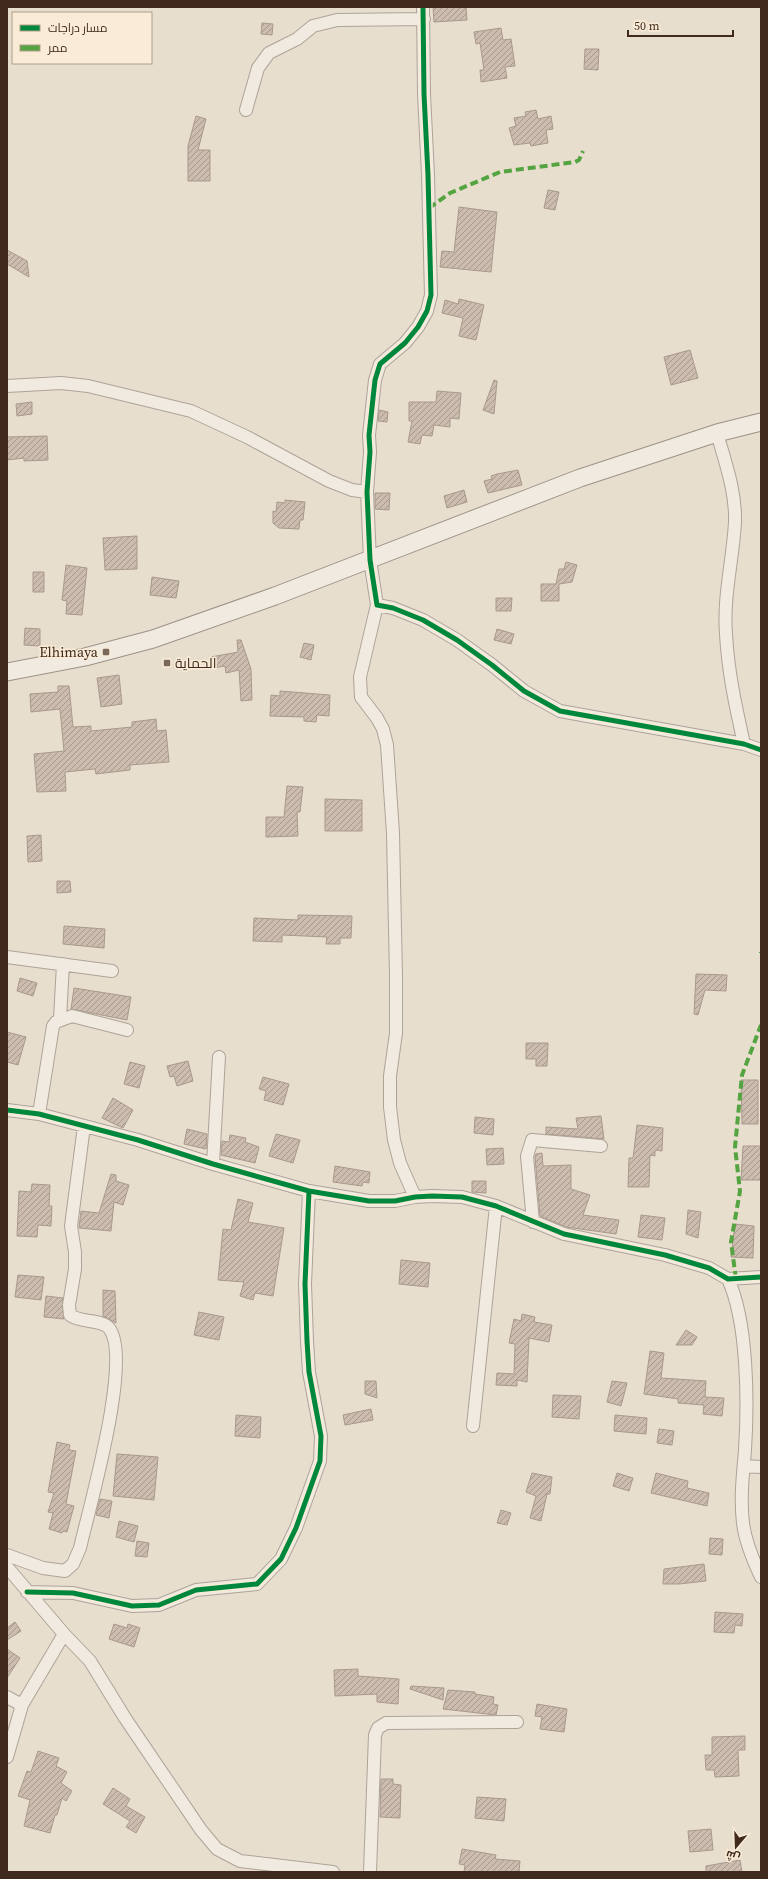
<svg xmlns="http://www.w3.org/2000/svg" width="768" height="1879" font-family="'Source Serif 4',Cairo,serif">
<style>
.building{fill:url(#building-hatch);stroke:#a9998d}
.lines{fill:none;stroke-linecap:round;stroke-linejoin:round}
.minor-casing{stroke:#aea397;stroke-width:14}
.secondary-casing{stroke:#9d9287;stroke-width:19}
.minor{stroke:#f0eae1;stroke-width:12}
.secondary{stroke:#f0eae1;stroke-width:17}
.quiet{stroke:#54a441;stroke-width:4;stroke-dasharray:8 4;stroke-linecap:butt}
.cycleway-casing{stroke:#f9ebd5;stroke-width:8}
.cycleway{stroke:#00873e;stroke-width:5}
.poi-dot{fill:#7a695b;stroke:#f9ebd5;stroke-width:1.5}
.labels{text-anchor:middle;stroke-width:3;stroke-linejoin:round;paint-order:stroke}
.poi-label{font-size:14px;fill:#3f2a1d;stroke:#f9ebd5;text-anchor:end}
</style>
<defs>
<pattern id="building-hatch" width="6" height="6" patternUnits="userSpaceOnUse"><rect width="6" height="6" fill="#ccbbaf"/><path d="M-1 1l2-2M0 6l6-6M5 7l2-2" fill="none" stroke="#a7988e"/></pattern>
</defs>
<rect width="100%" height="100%" fill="#e8dece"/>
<path class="building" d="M433 7H466L467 20 434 22Z
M262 23 273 24 272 35 261 34Z
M501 28 503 40 511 39 515 66 505 67 507 78 481 82 480 70H484L480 43 476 44 474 32Z
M585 49H599L598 70 584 69Z
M536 110 538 119 551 116 553 129 546 130 548 143 531 146 530 143 514 145 509 128 516 126 514 118 526 116 525 112Z
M196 116 206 119 198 150H210V181H188V146Z
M548 190 559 192 555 210 544 208Z
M459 207 497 212 491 272 440 267 442 251 454 252Z
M7 250 27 261 29 277 7 264Z
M459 299 484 305 476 340 459 336 463 318 442 313 445 300 458 304Z
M690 350 698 378 671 385 664 357Z
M494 380 497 381 494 414 483 410Z
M437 391 461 393 459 419 450 418V427L434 425 432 436 422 435 420 444 408 442 412 421H409V402H436Z
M32 402V414L17 416 16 404Z
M379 410 388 412 387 422 378 421Z
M47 436 48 460 24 461V458L7 460V437Z
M518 470 522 485 488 493 484 481 492 479 491 476 497 474Z
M464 490 467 502 447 508 444 496Z
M375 493H390L389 510 375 509Z
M285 500 305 502 303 520H300L299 529 279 528 273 523V511L276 512 277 502 285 503Z
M137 536V569L105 570 103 538Z
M566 562 577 565 572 582 559 584V601H541V584H556L559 569H564Z
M66 565 87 568 82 615 66 614 67 601 62 600Z
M33 572H44V592H33Z
M152 577 179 581 176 598 150 595Z
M496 598H512L511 611H496Z
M25 628 40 629V646L24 645Z
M497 629 514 634 511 644 494 640Z
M237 640H241L251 669 252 700 241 701 239 670 226 673 225 666 213 668 211 657 238 652Z
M304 643 314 645 311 660 300 657Z
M119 675 122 704 101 707 97 678Z
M58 686H69L73 727 91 726V731L132 727V722L156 719 157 731 166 730 169 762 130 765V770L96 774 95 769 65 772 66 791 37 792 34 754 64 751 60 709 31 712 30 694 58 692Z
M280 691 330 695 329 716 317 715 316 722 304 721V717L270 716 271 695 280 696Z
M287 786 303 787 300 812H297L298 836 266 837V817H284Z
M325 799 362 800V831H325Z
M41 835 42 861 28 862 27 836Z
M57 881H70L71 892 57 893Z
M298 915 352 916 351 938H340V944H326L327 937 282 935V942L253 941 254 918 298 920Z
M64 926 105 929 104 948 63 944Z
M696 974 727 975 726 991 705 990 698 1015 694 1014Z
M20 978 37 983 33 996 17 991Z
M74 988 131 997 127 1020 71 1009Z
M7 1032 26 1037 18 1065 7 1062Z
M526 1043H548L547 1066H536V1059H526Z
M188 1061 193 1081 177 1086 174 1076 170 1077 167 1066Z
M130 1062 145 1066 139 1088 124 1084Z
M263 1077 289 1084 283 1105 264 1100 266 1091 259 1089Z
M741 1080H758V1124H742Z
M113 1098 133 1110 123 1128 102 1118Z
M601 1116 604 1139 546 1134V1127L578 1129 576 1118Z
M475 1117 494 1119 493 1135 474 1133Z
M637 1125 663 1128 662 1151 655 1150V1156L650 1155 649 1187H628L629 1158H633Z
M187 1129 207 1134 206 1149 184 1144Z
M276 1134 300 1140 293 1163 269 1156Z
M230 1135 246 1138 245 1142 259 1147 255 1163 221 1155 222 1141 229 1142Z
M743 1146H761V1180H741Z
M503 1148 504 1164 487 1165 486 1149Z
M542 1153 543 1166 571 1165V1189L590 1195 583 1215 619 1220 616 1234 566 1227 540 1216 535 1157 536 1154Z
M335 1166 370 1172 369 1183 363 1182 362 1186 333 1182Z
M111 1174 116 1175V1181L129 1185 123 1205 114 1202 111 1231 79 1228 81 1211 99 1213Z
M472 1181H486V1193L472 1192Z
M32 1184 50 1185 49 1206H52L51 1226 38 1225 37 1237 17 1236 19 1191 31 1192Z
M238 1199 253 1203 248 1222 284 1228 273 1296 255 1293 253 1300 240 1296 244 1282 218 1280 223 1229 231 1230Z
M688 1210 701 1212 698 1238 686 1234Z
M641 1215 665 1218 662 1240 638 1237Z
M735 1224 754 1226 753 1258 731 1257Z
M401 1260 430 1263 428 1287 399 1284Z
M18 1275 44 1277 41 1300 15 1297Z
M103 1290 115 1291 116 1323 103 1316Z
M46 1296 63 1298 64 1319 44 1317Z
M199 1312 224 1317 219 1340 194 1335Z
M522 1314 535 1317 534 1322 552 1325 549 1342 529 1338 527 1382 517 1380V1386L496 1385 497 1373 514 1374 515 1344 509 1343 514 1319 521 1321Z
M686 1330 697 1337 692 1345H676Z
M650 1351 664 1353 661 1378 706 1381 705 1397 724 1398 722 1416 703 1414 704 1405 678 1403V1399L644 1394Z
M365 1381H376L377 1398 365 1394Z
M612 1381 627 1383 621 1406 607 1402Z
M553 1395 581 1396 579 1419 552 1417Z
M371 1409 373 1420 345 1425 343 1415Z
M236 1415 261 1417 260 1438 235 1436Z
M615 1415 647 1418 646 1434 614 1431Z
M659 1429 674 1431 672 1445 657 1443Z
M57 1442 70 1445 69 1450 76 1451 66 1504 74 1506 67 1532 63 1531 62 1533 49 1529 53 1513 48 1512 54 1493 48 1492Z
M117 1454 158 1457 154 1500 113 1496Z
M532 1473 552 1477 550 1494H547L541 1521 530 1518 536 1496 526 1492Z
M617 1473 633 1478 629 1491 613 1486Z
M656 1473 688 1481 687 1488 709 1493 707 1506 651 1493Z
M100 1499 112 1501 109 1518 96 1515Z
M501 1510 511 1513 507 1525 497 1523Z
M119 1521 138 1526 134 1542 116 1537Z
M710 1538 723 1539 722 1555 709 1554Z
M137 1541 149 1543 147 1557 135 1556Z
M704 1564 706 1581 679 1584H663L664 1569Z
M715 1612 743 1614 742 1626 735 1625 734 1633 714 1632Z
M15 1622 21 1631 7 1640V1628Z
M114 1624 127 1628 128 1624 140 1628 134 1647 109 1639Z
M7 1649 20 1658 7 1678Z
M358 1669V1676L399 1679 398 1704 377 1702V1694L335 1696 334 1670Z
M411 1686 444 1688 443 1700 410 1689Z
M448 1690 475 1692V1694L494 1697 493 1704 498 1705 496 1715 443 1709Z
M537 1704 567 1709 564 1732 540 1729 542 1717 535 1716Z
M745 1736V1750H738L739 1776 715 1777 714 1770H706L705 1755H712V1737Z
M38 1751 59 1758 56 1766 67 1772 61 1783 72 1791 66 1801 62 1798 57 1815H55L50 1833 24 1826 30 1800 18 1796 27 1771 31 1772Z
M381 1779H393V1784L401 1785 400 1818 380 1817Z
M113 1788 130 1799 126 1806 145 1817 136 1833 126 1827 130 1821 103 1804Z
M477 1797 506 1799 504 1821 475 1818Z
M711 1829 713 1850 690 1852 688 1831Z
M462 1849 496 1855 495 1859 520 1861 519 1872H464L465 1865 459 1864Z
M740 1860 742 1872H706V1866Z"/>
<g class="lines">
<defs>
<path id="minor" d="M423 7 424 94 428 175 431 295 427 311 418 327 405 343 380 364 375 380 369 435 370 452 367 492 370 560 377 605 393 608 423 620 457 640 492 665 524 691 560 711 744 744 761 750
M246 110 258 68 269 53 297 39 313 26 337 20 424 19
M7 386 61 383 88 386 191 411 247 437 329 481 352 490 367 492
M717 433C725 462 736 491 735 522 733 560 723 596 726 634 728 672 736 708 744 744
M377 605 360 677 361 697 377 718 383 729 387 745 393 833 396 976V1033L390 1076V1107L394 1140 400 1163 415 1197
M7 957 112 971
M60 1019 63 964
M7 1110 39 1114 138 1140 213 1164 309 1191 369 1201H395L415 1197 432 1196 462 1197 496 1206 564 1234 665 1255 709 1268 728 1279 761 1277
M39 1114 53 1026 56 1022 72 1016 127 1030
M213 1164 219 1057
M533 1222 527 1156 532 1140 601 1146
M728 1279C748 1322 748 1403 745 1450 743 1474 740 1498 743 1523 745 1541 753 1560 761 1577
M473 1426 496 1206
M744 1466 761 1467
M7 1555 43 1568 65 1571 73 1564 80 1548C89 1508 133 1358 109 1328 102 1319 80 1323 70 1315L69 1305 75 1269V1252L71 1226 84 1126
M7 1567 64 1634 90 1661 125 1718 201 1830 217 1849 240 1861 333 1872
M27 1592 73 1593 132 1606 159 1605 196 1590 257 1584 281 1559 296 1528 320 1461 321 1436 309 1372 307 1341 305 1284 309 1191
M7 1697 22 1705
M7 1757 22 1705 64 1634
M370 1872 375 1735 378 1728 386 1723 517 1722"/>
<path id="secondary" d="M7 672 85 657 153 639 275 596 580 478 717 433 761 422"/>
</defs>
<use href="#minor" class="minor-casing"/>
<use href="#secondary" class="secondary-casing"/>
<use href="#minor" class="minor"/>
<use href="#secondary" class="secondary"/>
<path class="quiet" d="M429 208 450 193 500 172 575 162 579 160 583 151
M761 952V953
M736 1279 731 1242 740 1191 735 1147 742 1075 761 1025"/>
<defs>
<path id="cycleway" d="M423 7 424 94 428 175 431 295 427 311 418 327 405 343 380 364 375 380 369 435 370 452 367 492 370 560 377 605 393 608 423 620 457 640 492 665 524 691 560 711 744 744 761 750
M7 1110 39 1114 138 1140 213 1164 309 1191 369 1201H395L415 1197 432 1196 462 1197 496 1206 564 1234 665 1255 709 1268 728 1279 761 1277
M27 1592 73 1593 132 1606 159 1605 196 1590 257 1584 281 1559 296 1528 320 1461 321 1436 309 1372 307 1341 305 1284 309 1191"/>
</defs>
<use href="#cycleway" class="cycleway-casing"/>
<use href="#cycleway" class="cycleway"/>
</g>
<g class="poi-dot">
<rect x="102" y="648" width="8" height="8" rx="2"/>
<rect x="163" y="659" width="8" height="8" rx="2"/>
</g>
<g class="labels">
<g class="poi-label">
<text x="98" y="657">Elhimaya</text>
<text x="175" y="668" text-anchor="start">الحماية</text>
</g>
</g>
<rect width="768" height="1879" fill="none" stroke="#3f2a1d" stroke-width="16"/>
<rect x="12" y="12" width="140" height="52" fill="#f9ebd5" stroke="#af9e8b"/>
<rect x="20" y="25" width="20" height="6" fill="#00873e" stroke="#af9e8b"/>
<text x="48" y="32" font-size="12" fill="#3f2a1d">مسار دراجات</text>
<rect x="20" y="45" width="20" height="6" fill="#54a441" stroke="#af9e8b"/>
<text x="48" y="52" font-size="12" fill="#3f2a1d">ممر</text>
<g transform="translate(736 1847) rotate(199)" stroke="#f9ebd5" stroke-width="3" paint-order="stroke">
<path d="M0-3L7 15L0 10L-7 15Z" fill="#3f2a1d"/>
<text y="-6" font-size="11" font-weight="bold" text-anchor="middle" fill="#3f2a1d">ش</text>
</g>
<path d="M628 30v6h105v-6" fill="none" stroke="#3f2a1d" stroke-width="2"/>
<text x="634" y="30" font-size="12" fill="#3f2a1d" stroke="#f9ebd5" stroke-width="3" paint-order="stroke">50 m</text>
</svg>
